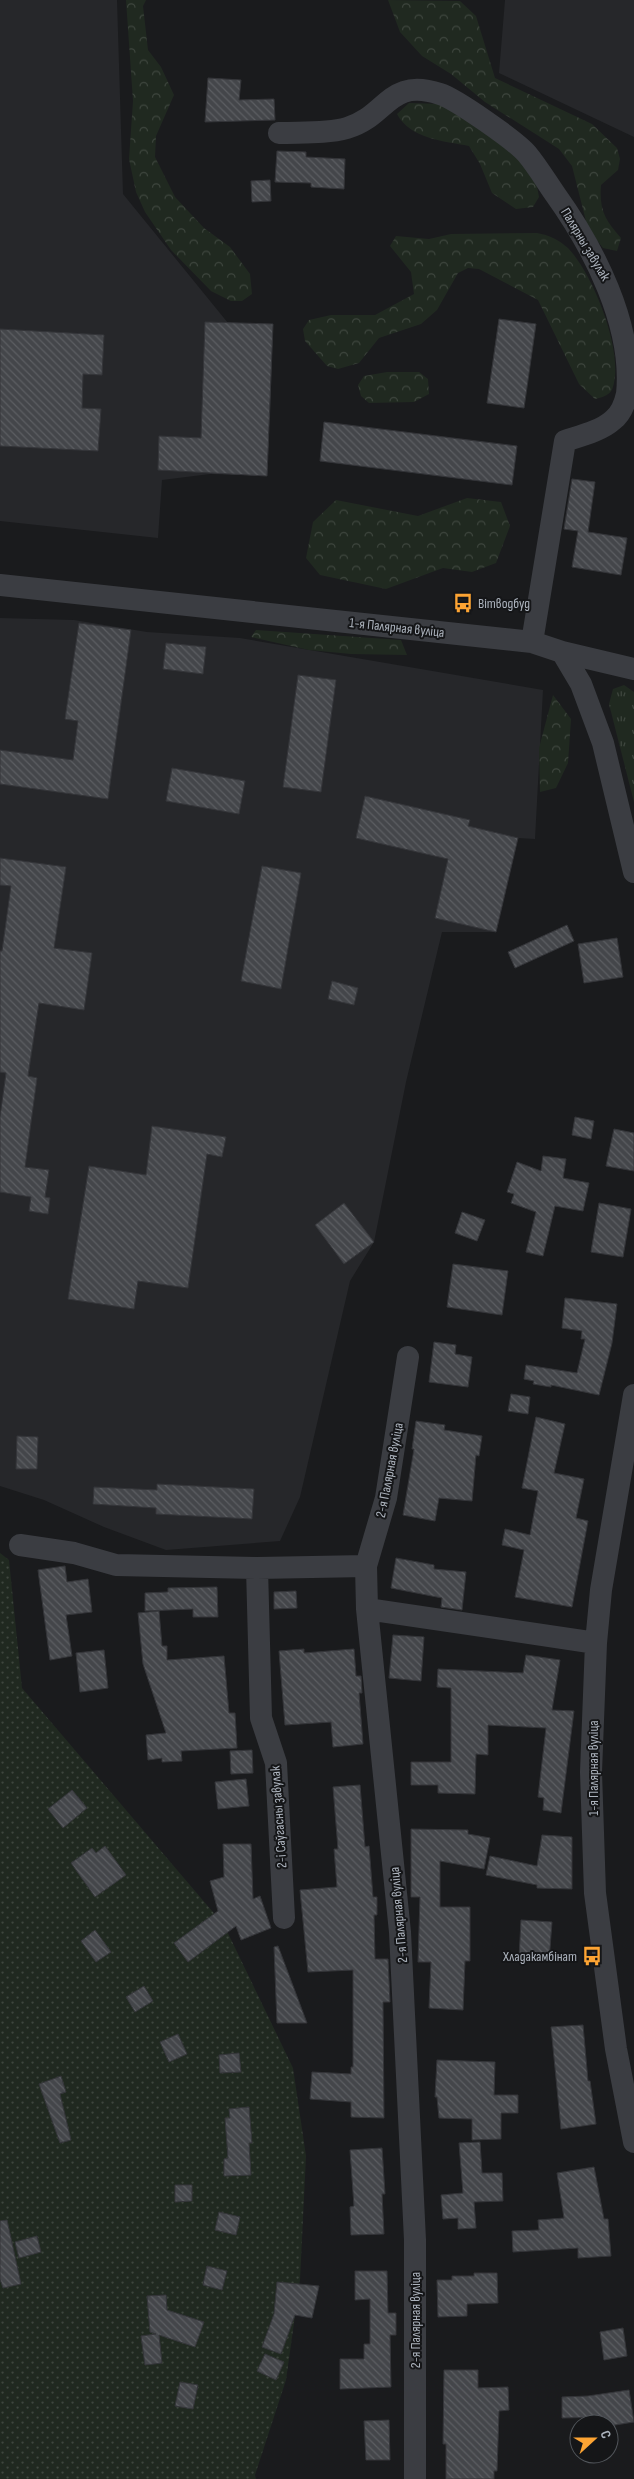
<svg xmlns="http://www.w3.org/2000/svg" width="634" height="2479" font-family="'Sofia Sans Condensed',sans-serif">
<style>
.built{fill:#26272a}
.grass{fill:url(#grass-tufts)}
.forest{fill:url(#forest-crowns)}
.garden{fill:url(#garden-dots)}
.building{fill:url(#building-back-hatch);stroke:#343539}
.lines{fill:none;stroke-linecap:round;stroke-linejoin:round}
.minor{stroke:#3b3d42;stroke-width:22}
.labels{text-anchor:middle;stroke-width:4;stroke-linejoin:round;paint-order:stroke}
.street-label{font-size:14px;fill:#acb3bd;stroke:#151618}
.poi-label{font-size:14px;fill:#acb3bd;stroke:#151618;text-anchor:start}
</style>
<defs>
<pattern id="grass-tufts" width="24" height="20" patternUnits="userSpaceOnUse" patternTransform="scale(1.25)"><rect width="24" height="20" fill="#202920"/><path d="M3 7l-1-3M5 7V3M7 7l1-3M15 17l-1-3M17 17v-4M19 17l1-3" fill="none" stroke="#3e463e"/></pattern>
<pattern id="forest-crowns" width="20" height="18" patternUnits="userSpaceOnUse" patternTransform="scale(1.25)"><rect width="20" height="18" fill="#202920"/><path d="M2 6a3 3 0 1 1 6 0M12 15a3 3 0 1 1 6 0" fill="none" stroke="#3e463e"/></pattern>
<pattern id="garden-dots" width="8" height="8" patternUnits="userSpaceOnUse" patternTransform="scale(1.25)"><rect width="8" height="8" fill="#202920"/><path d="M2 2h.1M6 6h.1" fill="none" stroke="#3e463e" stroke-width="1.8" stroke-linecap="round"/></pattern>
<pattern id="building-back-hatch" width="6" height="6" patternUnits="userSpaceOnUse" patternTransform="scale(1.25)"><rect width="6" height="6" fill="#44464a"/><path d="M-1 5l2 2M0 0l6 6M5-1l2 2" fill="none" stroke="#5c5e62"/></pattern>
</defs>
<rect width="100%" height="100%" fill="#1a1b1d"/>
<path class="built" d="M0 0H117L123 194 228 323 273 324 270 420 240 419V434L269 435 267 476 210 474 162 480 158 538 0 521Z
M505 0H634V137L499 73Z
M0 618 74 620 147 632 240 638 543 690 535 839 518 838 496 932H442L406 1082 374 1242 350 1281 300 1497 280 1541 166 1550 104 1527 44 1500 0 1486Z"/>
<path class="grass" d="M624 685 634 692V802L609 704 613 689Z"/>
<path class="forest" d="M126 0H146L143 6 148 50 161 67 174 95 156 136 155 157 175 197 204 228 230 247 250 274 252 294 242 301H231L211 291 171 250 145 212 136 192 129 159 133 101Z
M388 0 460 1 476 16 495 78 592 124 617 148 620 159 618 170 601 185C599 210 605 220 621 238L617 251 603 248 588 229 572 166 559 149 485 102 451 74 422 56 400 32Z
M409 103 443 104 519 157 537 186 539 197 533 207 516 209 492 193 480 164 469 146C444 141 410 139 397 114Z
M537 233C549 235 559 240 568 248 593 274 624 351 613 387 611 395 603 397 595 399L579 384 538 300 479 269 468 268 458 273 437 310 421 324 379 338 359 363 338 369 327 366 305 341 303 329 309 320 331 315H375L414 294 411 272 390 246 396 236 429 239 451 234Z
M387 372H419L428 379 429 394 414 402 369 403 361 396 358 385 364 376Z
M467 498 501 502 510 526 496 563 472 572 443 568 386 589 320 575 306 558 313 522 336 500 418 516Z
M256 630 401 640 407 655 351 654 309 650 251 637Z
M553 695 571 719 568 763 556 788 540 792 539 748Z"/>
<path class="garden" d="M0 1553 9 1560 22 1688 224 1925 293 2068 306 2156 300 2280 286 2380 255 2475 256 2479H0Z"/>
<path class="building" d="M208 78 241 80 239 100 274 99 275 120 205 122Z
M277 151 306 152V157L345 159 344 189 311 187V183L275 182Z
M270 180 271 201 252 202 251 181Z
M499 319 536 324 524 408 487 403Z
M205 322 273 324 267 476 158 470 159 436 201 438Z
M0 329 104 335 102 375 83 374 82 408 101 409 98 451 0 446Z
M324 422 517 446 512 485 320 461Z
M572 479 595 482 588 532 627 538 621 575 572 567 578 531 564 529Z
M79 623 131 630 108 799 0 784V750L73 760 78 721 65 719Z
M166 643 206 647 203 674 163 669Z
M298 675 336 680 321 792 283 787Z
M172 768 245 781 239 814 166 801Z
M365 796 470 820 468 826 518 838 496 932 435 918 448 859 356 838Z
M0 858 66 867 54 948 92 953 84 1010 39 1003 28 1076 37 1078 25 1167 49 1170 45 1197 50 1198 48 1214 29 1211 31 1197 0 1192V1117L6 1073 0 1072V951H2L11 886 0 885Z
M262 866 301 873 281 989 241 981Z
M567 925 574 941 515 968 508 952Z
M617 938 623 977 584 983 578 944Z
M332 981 358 988 354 1005 328 999Z
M575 1117 594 1121 591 1139 572 1135Z
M152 1126 226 1137 222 1157 207 1154 188 1288 138 1281 134 1309 68 1299 89 1166 146 1175Z
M614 1129 634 1133V1171L606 1166Z
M543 1156 566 1159 563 1178 589 1183 583 1211 555 1206 543 1256 526 1252 536 1212 511 1203 514 1194 507 1192 517 1162 541 1171Z
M344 1203 374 1242 344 1264 315 1225Z
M599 1203 631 1209 623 1257 591 1252Z
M462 1212 485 1220 477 1241 455 1233Z
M453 1264 508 1271 502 1315 447 1307Z
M565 1298 617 1304 612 1343 599 1395 551 1385V1387L533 1384 534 1381 524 1379 526 1365 577 1373 585 1339H581L582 1331 562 1328Z
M434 1342 456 1345 455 1354 472 1357 468 1387 429 1382Z
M511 1394 530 1397 528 1414 508 1411Z
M536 1417 565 1424 554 1473 584 1479 576 1518 588 1521 572 1607 515 1597 524 1550 502 1545 505 1529 530 1535 538 1491 522 1488Z
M416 1421 445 1425 444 1430 482 1436 479 1456 476 1455 472 1501 439 1498 435 1521 403 1515 414 1449H412Z
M17 1436 38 1437 37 1469H16Z
M157 1484 254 1489 252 1519 156 1514V1508L93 1504 94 1487 157 1490Z
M396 1558 434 1565V1569L466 1572 462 1610 441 1607 442 1598 391 1588Z
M65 1566 67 1582 88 1579 92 1612 66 1615 72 1656 50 1660 38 1570Z
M217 1587 218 1617H193V1609L145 1611V1593L168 1592V1588Z
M296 1591 297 1608 274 1609V1592Z
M159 1611 162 1646H167V1660L224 1656 229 1713H235L237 1748 181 1751 182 1761 162 1762V1758L148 1760 146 1735 166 1733 143 1664 138 1613Z
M393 1635 424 1637 421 1681 389 1678Z
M304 1649V1653L354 1649 356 1676H361L362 1693H359L363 1744 333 1747 331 1722 285 1725 279 1651Z
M104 1650 108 1688 80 1692 76 1653Z
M526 1655 560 1660 552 1710 574 1711 561 1813 543 1810 544 1798 538 1797 546 1728 488 1725V1755L476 1754 475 1794 438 1793V1785H411V1762H451V1688L437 1687 438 1669 523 1673Z
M252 1750 253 1773 231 1774 230 1751Z
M246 1779 249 1806 218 1809 215 1782Z
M360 1785 365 1847 369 1846 373 1897H377V1915H374L375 1959H388L390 2002H383L384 2118 351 2117V2102L310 2099 312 2072 351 2074V2067H353V1970L308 1972 300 1890 337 1887 334 1849H338L333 1787Z
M72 1790 87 1808 63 1828 48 1809Z
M411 1829 468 1830V1834L490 1838 484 1869 440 1861V1907H470V1961H465L463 2010 429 2008 431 1962H418L420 1897H411Z
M542 1835 572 1837V1889L537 1888V1885L486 1875 490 1856 537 1866Z
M223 1844H251L253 1899 260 1896 271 1928 241 1940 236 1926 188 1962 174 1943 218 1911 210 1881 224 1877Z
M105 1846 126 1875 95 1897 71 1863 92 1848 96 1853Z
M521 1920 552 1922 549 1961 519 1959Z
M95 1930 111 1952 96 1962 81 1941Z
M278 1946 307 2023H277L274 1947Z
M144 1986 153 2001 135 2012 126 1997Z
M583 2025 588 2081H590L596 2124 561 2129 551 2027Z
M178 2034 187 2054 169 2062 160 2042Z
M239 2053 241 2072 220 2073 219 2055Z
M437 2060 495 2062 494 2095H518V2113H501V2139L472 2140V2119L439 2118 437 2097H435Z
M61 2076 66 2092 60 2094 71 2140 60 2143 39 2084Z
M249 2107 252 2143H249L251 2175 224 2176V2159L228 2158 225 2118H230L229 2109Z
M480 2142 482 2173H502L503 2201 474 2202 476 2228 458 2229V2218L443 2219 441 2195 463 2193 459 2143Z
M382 2148 385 2194H382L384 2234 351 2235 350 2207 354 2206 350 2150Z
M594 2167 604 2219H608L611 2256 578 2258V2248L513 2252 512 2231 539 2230 538 2220 564 2218 557 2173Z
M175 2185H192V2201L175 2202Z
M219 2212 240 2217 236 2235 215 2230Z
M7 2220 21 2284 3 2288 0 2279V2221Z
M37 2236 41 2252 19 2258 15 2242Z
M207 2266 227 2271 222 2290 203 2285Z
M355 2271H387L388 2313H396V2335H390L391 2387 340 2389V2359H364V2344H370V2299L355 2300Z
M474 2273H497L498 2303 467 2304V2316L438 2317 437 2280H452V2276H474Z
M277 2282 319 2286 312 2318 295 2315 281 2354 262 2347 274 2314Z
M166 2295 167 2310 204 2322 195 2347 159 2335 162 2363 145 2365 141 2336 156 2334 150 2332 147 2296Z
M623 2328 627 2356 604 2360 600 2332Z
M265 2354 284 2362 276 2380 257 2371Z
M444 2370H478V2388L508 2387 509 2410 499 2411 497 2471H494V2479H446V2444H443Z
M180 2382 198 2385 193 2409 175 2406Z
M629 2390 634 2422 609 2426 605 2424 604 2417 562 2418V2397L588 2396Z
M389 2420 390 2460H366L364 2421Z"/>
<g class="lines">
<path class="minor" d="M279 133C301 132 326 134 347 128 388 116 388 77 440 94 456 99 516 141 527 154 537 166 546 181 555 194 593 247 634 325 627 394 625 403 621 414 613 420 601 431 580 436 565 441L532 642
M0 585 532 642 562 652 581 684 603 743 634 872
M562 652 634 669
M408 1357 386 1498 366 1566 367 1609 400 1932 415 2240V2479
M634 1395 601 1590 596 1643 591 1772 595 1893 616 2049 634 2142
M20 1545 74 1553 116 1565 257 1568 366 1566
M257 1568 261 1718 276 1763 284 1918
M367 1609 596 1643"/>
</g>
<defs>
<symbol id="bus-bare" viewBox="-9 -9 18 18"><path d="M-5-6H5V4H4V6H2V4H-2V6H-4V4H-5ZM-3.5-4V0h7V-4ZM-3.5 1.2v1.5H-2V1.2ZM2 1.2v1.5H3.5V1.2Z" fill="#fda433" stroke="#151618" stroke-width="2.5" paint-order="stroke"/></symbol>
</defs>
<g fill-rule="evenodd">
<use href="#bus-bare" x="449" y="589" width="28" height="28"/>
<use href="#bus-bare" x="578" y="1942" width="28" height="28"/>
</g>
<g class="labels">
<g class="street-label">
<text transform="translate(586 244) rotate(59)" y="5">Палярны завулак</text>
<text transform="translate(397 627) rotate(6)" y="5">1-я Палярная вуліца</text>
<text transform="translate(389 1470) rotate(-79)" y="5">2-я Палярная вуліца</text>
<text transform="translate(593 1768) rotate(-90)" y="5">1-я Палярная вуліца</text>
<text transform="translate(278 1817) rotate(-94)" y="5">2-і Саўгасны завулак</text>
<text transform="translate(398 1915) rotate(-95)" y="5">2-я Палярная вуліца</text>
<text transform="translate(415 2320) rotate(-90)" y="5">2-я Палярная вуліца</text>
</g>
<g class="poi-label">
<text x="478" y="608">Вітводбуд</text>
<text x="577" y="1961" text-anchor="end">Хладакамбінат</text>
</g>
</g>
<g transform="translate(594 2439) rotate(69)"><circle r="24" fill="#151618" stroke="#51555a"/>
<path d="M0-4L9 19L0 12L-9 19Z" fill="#fda433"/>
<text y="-8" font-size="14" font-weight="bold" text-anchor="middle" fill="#acb3bd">С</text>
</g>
</svg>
